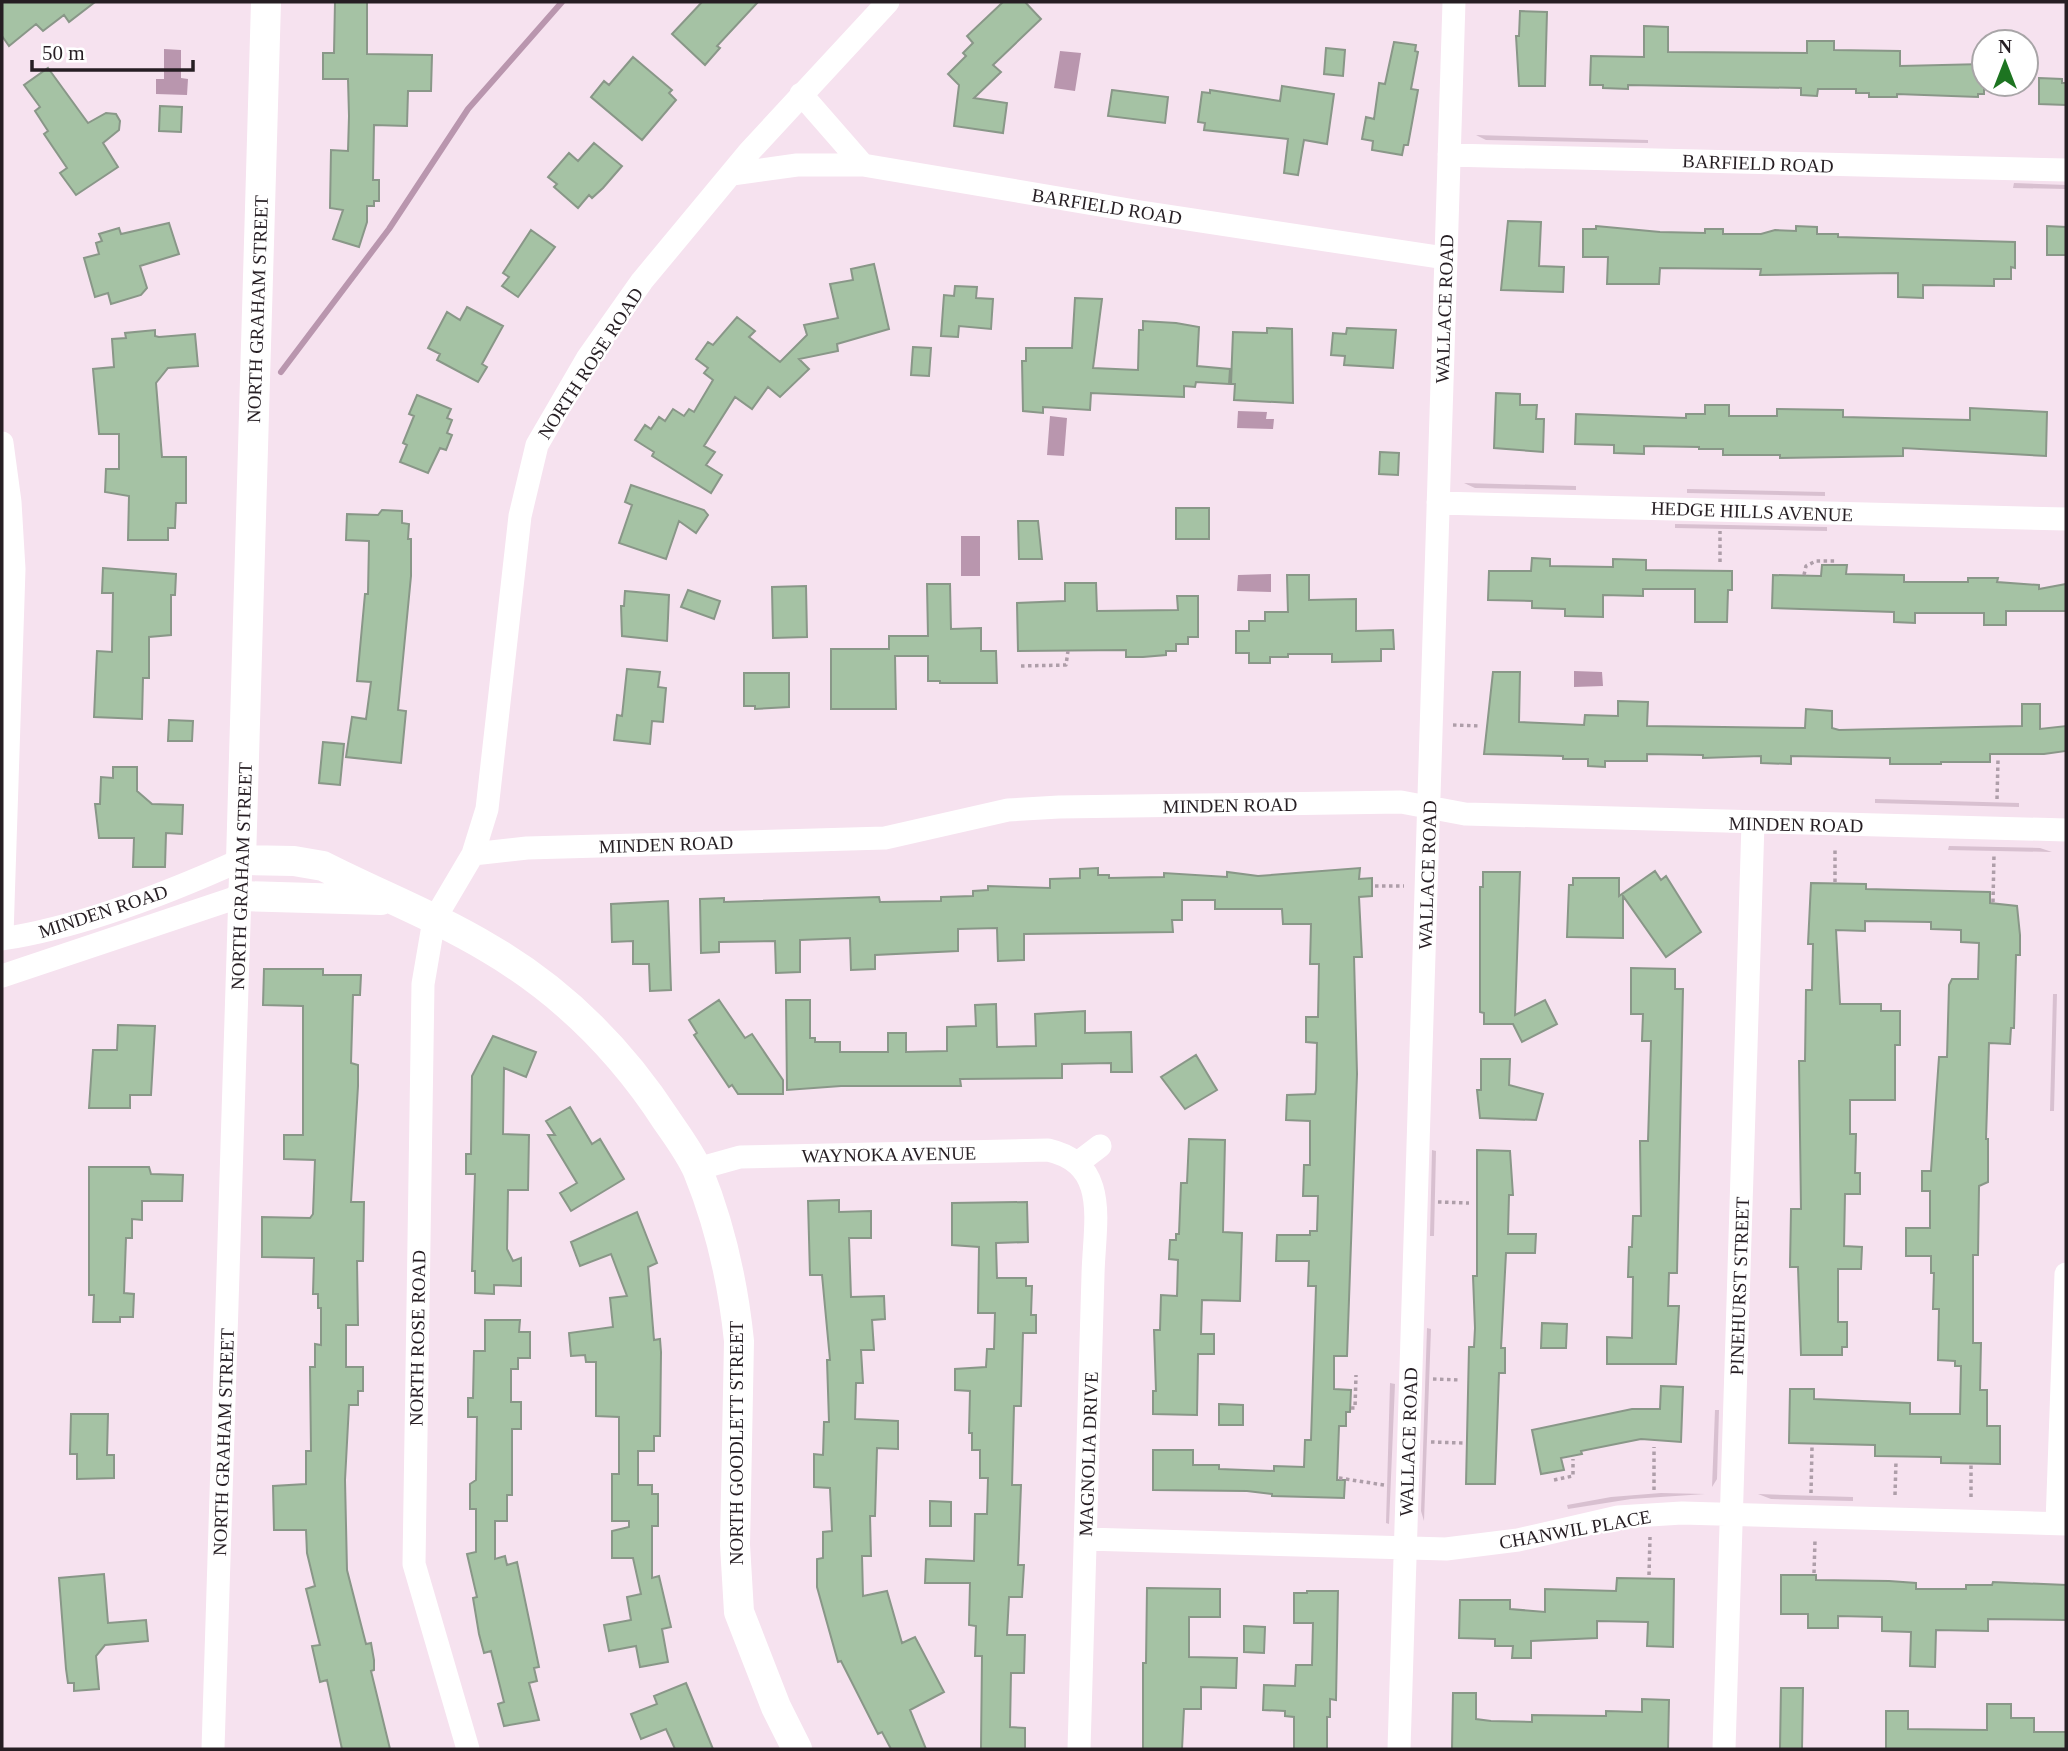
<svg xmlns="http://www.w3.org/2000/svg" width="2068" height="1751" font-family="Georgia,serif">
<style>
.green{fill:#d8c0d0}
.water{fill:#b996ae}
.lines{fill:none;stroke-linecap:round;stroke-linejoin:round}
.stream{stroke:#b996ae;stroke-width:6}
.building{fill:#a5c2a4;stroke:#899788;stroke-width:2}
.path{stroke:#ae9ea9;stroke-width:3.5;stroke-dasharray:3.5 3.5;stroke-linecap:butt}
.minor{stroke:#fff;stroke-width:23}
.major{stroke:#fff;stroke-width:30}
.labels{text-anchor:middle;stroke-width:5;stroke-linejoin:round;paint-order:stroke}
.street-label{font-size:19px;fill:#261e23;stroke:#fff}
</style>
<rect width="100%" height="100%" fill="#f6e2ef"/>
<path class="green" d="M1476 135 1648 140V143L1486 140Z
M2014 183 2066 185V189L2013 188Z
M1464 483 1576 486V490L1475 488Z
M1687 489 1825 492V496L1687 493Z
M1675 524 1827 527V531L1675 528Z
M1875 799 2019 803V807L1875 803Z
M1949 846 2040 848 2052 852 1948 850Z
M2053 994H2057L2054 1111H2050Z
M1432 1150 1436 1151 1434 1236H1430Z
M1427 1328 1431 1329 1424 1521 1421 1511Z
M1390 1383 1395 1384 1389 1524 1386 1523Z
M1715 1410H1719L1717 1479 1712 1487Z
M1661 1493 1705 1494 1631 1499 1568 1509 1567 1505 1611 1497Z
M1758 1494 1853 1497V1501L1771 1499Z"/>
<path class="water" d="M164 49 181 50V78L188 79 187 95 156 94V79H164Z
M1060 51 1081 53 1075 91 1054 88Z
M1238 411 1267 412 1266 419H1274L1273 429 1237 428Z
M1050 416 1067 418 1064 456 1047 455Z
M961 536H980V576H961Z
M1271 574V592L1237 591 1238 575Z
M1574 671 1602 672 1603 686 1574 687Z"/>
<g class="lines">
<path class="stream" d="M281 372 389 229 468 109 562 2"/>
</g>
<path class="building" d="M2 2H95L69 22 64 15 43 31 36 24 9 46 2 36Z
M335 2H367V54L432 55 431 91H408L407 126 374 125 373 180H379V201H374V206H367V222L359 247 333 239 343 210 330 208 331 150 348 151 349 116 348 79H323V53H334Z
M702 2H758L717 46 720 48 705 65 672 34Z
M1003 2H1025L1041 19 993 65 1001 72 974 98 1007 103 1003 133 954 126 959 85 948 74 966 56 963 53 973 43 967 36Z
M1520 11 1547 12 1545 86H1519L1516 36H1519Z
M1644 26 1668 27V52L1807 53V41H1834V50L1900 51V66L1984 64V94H1978V97L1897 94V97H1869V93H1856V89H1818L1817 96 1801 95V88L1628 85V89L1603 88V85H1590L1591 56 1644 57Z
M1394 42 1416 45 1415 51 1418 52 1411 89 1418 90 1408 145H1404L1402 155 1372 150 1373 141 1362 139 1366 117 1374 119 1379 83 1385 84Z
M1326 48 1345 50 1343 76 1324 74Z
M633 57 672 90 669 93 676 100 642 140 591 97 604 81 609 85Z
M48 68 88 123 106 113 116 114 120 121 119 130 103 143 118 167 76 195 60 173 67 168 44 134 48 131 35 111 40 107 24 85Z
M2039 78 2062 79V83H2066V105L2039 104Z
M1282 86 1334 94 1327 144 1304 140 1298 175 1284 173 1288 139 1204 130 1205 123 1198 122 1202 92 1210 93V90L1280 101Z
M1112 90 1168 97 1165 123 1108 116Z
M160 106 182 107 181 132 159 131Z
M594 143 622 166 603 188 592 198 589 195 578 208 554 187 557 184 548 177 569 153 578 161Z
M1508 221 1541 222 1539 266 1564 267 1563 292 1501 290Z
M169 223 179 254 140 266 147 288 141 295 111 304 108 293 95 297 84 258 99 254 96 243 102 241 99 234 119 228 121 234Z
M1596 226 1660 232 1705 233V229H1723V234H1761L1775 230 1796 231V226L1817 227V234H1838V237L2015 242V268L2011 267V279H1994V286L1923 285V298L1898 297V273L1760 275 1761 269 1660 268 1659 284H1607L1608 257H1583V229H1596Z
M2047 226 2066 227V255H2047Z
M531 230 555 247 518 297 502 286 509 277 503 273Z
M874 264 889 329 837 344 838 351 799 359 809 369 780 397 768 387 752 409 735 397 704 446 715 452 706 465 722 475 711 493 652 456 654 452 635 440 645 425 651 429 659 417 665 421 673 409 684 416 689 409 694 412 713 380 704 373 708 368 696 359 708 342 713 345 737 317 755 331 749 337 780 362 807 335 804 325 838 318 830 284 853 280 851 269Z
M955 286 977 287 976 298 993 299 991 329 959 326 958 337 941 336 944 295 954 296Z
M1075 298 1102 299 1093 368 1138 370 1139 330H1143V321L1176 323 1199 327 1197 366 1230 369 1229 384 1196 382 1195 387 1184 386V397L1091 393 1090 410 1043 407V413L1023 411 1022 361H1026V348H1072Z
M467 307 503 326 482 364 487 367 478 382 437 360 440 354 428 348 447 312 460 320Z
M1267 328 1292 329 1293 403 1234 400 1235 384H1231L1233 332 1267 333Z
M1347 328 1396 330 1393 368 1344 365 1345 356 1331 355 1333 333 1346 334Z
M155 330V336L159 337 195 334 198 366 168 368 156 383 162 457H186V503H176L175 528H168V540H128L129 496 105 492 106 469H119V434H99L93 369 114 367 112 339 126 338 125 333Z
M913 347 931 348 929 376 911 375Z
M1496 393 1520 394V405H1537L1536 419H1544L1543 452 1494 448Z
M417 395 451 409 447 418 452 420 447 433 452 435 446 450 440 448 428 473 400 462 407 445 403 443 414 416 409 414Z
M1705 405H1729V416H1777V409L1843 410V417L1970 420V408L2047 412 2046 456 1903 448V456L1780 458V455H1723V449H1699V447L1644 446V454L1614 453V445L1575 444 1576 414 1686 418V414H1705Z
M1380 452 1399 453 1398 475 1379 474Z
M631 485 704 510 708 515 696 533 679 521 666 559 619 543 632 505 625 502Z
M1176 508H1209V539H1176Z
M382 510 402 511V523L409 524 408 539H411V576L398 710 406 711 401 763 346 757 352 717 366 719 371 682 357 681 365 594H368L369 541 346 540 347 514 378 515Z
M1018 521H1038L1042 559H1019Z
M1532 558 1550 559V566L1613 567V559L1646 560V570L1732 571V590H1728L1727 622H1695V589H1643V596L1603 595V617L1565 616V609L1532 608V601L1488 600 1489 571H1531Z
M1822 565H1847L1846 574 1904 575V582H1968V578H1998L1997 582 2039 585V589L2066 584V611H2006V625H1984V613H1915V623L1894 622V612L1772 608 1773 575 1821 576Z
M103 568 176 574 175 595H171V635L149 637V678H143L142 719 94 717 97 651 112 652 113 593H102Z
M1287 575H1309V600L1356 599V631L1393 630 1394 649H1381V661L1332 662V654H1288V657H1270V663H1249V653H1236V631H1249V621H1265V612H1288Z
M1065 583H1096L1097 611 1178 610 1177 596H1198V637H1188V644H1176V651H1166V655L1143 657H1126V650L1018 651 1017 603 1065 601Z
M927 584H950L951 629 981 628V651H996L997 683H940V681H928V656H895L896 709H831V649H889V636H928Z
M806 586 807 637 773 638 772 587Z
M688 590 720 601 714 619 681 607Z
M625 591 669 595 667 641 622 636 621 606H624Z
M627 669 660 672 658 687 666 688 663 722 652 721 650 744 614 740 617 715 622 716Z
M1493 672H1520L1519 722 1584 725 1585 715 1618 716V701L1648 702 1647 726 1805 728 1806 709 1832 711V728L1839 730 2022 726V704H2040V729L2066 726V751L2044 754H1990V762H1941V764H1890V758L1791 756V764L1761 763V756L1703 758V755L1647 754V761H1605V767L1588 766V759H1563V756L1484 754Z
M744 673H789V707L755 709V706H744Z
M169 720 193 721 192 741H168Z
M323 742 344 744 340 785 319 783Z
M113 767H137V791L152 804 183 805 182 834 166 833 165 867H133L134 838H99L95 804H100L101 777 113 778Z
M1098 868V875H1109V878L1164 877V873L1227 877V872L1258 876 1360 868 1359 879 1372 878V896L1359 897 1362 957H1354L1357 1074 1347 1356H1334V1389L1351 1390 1350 1412H1346V1426H1339L1337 1480H1345L1344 1498 1272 1496V1494L1247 1491 1153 1490V1450H1193V1465H1219V1469L1274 1471V1466L1304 1467 1305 1440H1311L1316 1286H1308L1309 1261H1276L1277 1235H1310V1231H1317L1318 1196H1303L1304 1165H1310V1121L1286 1120 1287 1095 1315 1094 1316 1090 1317 1043 1306 1042V1017H1318L1319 964H1310L1311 924H1283L1282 909H1215V900H1182V920H1172L1173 932 1024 934V960L998 961 997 928 958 929V951L875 955V969L851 970 850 938 800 940V972L776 973 775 941 719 942V952L701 953 700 899 724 898V902L879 897 880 902 941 901V897L973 896V891L988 890V886L1050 888V879L1080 878V869Z
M1655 871 1661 880 1666 876 1701 932 1666 957 1623 896V938L1567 937 1569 885H1573V878H1619V896Z
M1483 872H1520L1515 1015 1545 1000 1557 1024 1522 1042 1513 1024H1484V1013L1480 1012V887H1483Z
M1811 883 1866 884V889L1990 892V903L2017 906 2020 935V955H2016L2014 1028H2011L2010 1044 1989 1043 1986 1139H1988V1182L1979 1186 1978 1255H1973V1343H1981L1980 1390H1987V1426H2000V1464L1941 1463V1457L1875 1456V1445L1789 1443 1790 1389H1814V1399L1910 1403V1414H1960L1961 1366H1955V1361L1938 1360 1939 1309H1933L1934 1273H1931V1256H1906V1228H1930V1191H1922V1171H1931L1939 1057H1947L1949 985 1952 979H1978L1979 943 1961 942V930L1931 929V922L1865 921V931L1836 930 1840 1004H1881V1011H1900V1045H1895V1100H1850V1134H1856L1855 1173H1860V1194H1845L1844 1246 1862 1247 1861 1269H1838V1322H1847V1347H1842V1355H1801L1798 1267H1790L1791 1209H1801L1799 1061H1805L1806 990H1812L1813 944H1808Z
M668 901 671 990 650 991 649 964H633V941L612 942 611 904Z
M1631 968 1675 969V989H1683L1677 1273H1669L1668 1306H1679L1676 1364H1607V1337L1632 1338 1633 1277H1628L1629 1247H1632L1633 1216H1641L1640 1141H1648L1651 1041H1642L1643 1014H1631Z
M264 969H323V975H361L360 995H353L351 1063 358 1065V1086L351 1202H364L363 1261H357L358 1325H346V1367H363V1391H358V1405H349L345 1480 347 1570 366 1644 371 1643 374 1660V1670L371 1671 390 1749H342L327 1680 320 1682 312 1646 320 1645 306 1589 315 1586 307 1553 306 1530H274L273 1486 306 1484V1451H311L310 1367H315V1344L321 1345V1308H318V1294H313L314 1258 262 1257V1217L310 1218 313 1214 315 1160 284 1159V1135H303V1006L263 1005Z
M719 1000 745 1038 752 1034 783 1080V1094H738L732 1085 729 1087 694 1035 697 1033 689 1020Z
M786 1000H810V1038H815V1042H840V1052H888V1033H906V1052L947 1051V1027L976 1026 975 1005 996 1004 997 1047 1036 1046 1035 1014 1085 1011V1033L1131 1032 1132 1072H1111V1063L1062 1064V1078L960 1079 961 1086H841L787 1090Z
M118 1025 155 1026 151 1095H130V1108H89L93 1050H117Z
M493 1036 536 1052 526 1077 504 1068 503 1134 529 1135 528 1190H508L507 1249 513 1261 521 1258V1286L494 1285V1294L475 1293V1271H472L475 1174H466V1154H471L472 1076Z
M1196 1055 1217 1090 1185 1109 1161 1077Z
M1481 1059H1510L1509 1085 1543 1094 1536 1120 1480 1118 1477 1090H1481Z
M570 1107 592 1144 600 1139 624 1179 571 1211 560 1193 577 1183 548 1135H555L546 1121Z
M1189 1139 1225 1140 1223 1232 1242 1233 1240 1301 1202 1300 1201 1334H1214V1354H1198L1197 1415 1153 1414V1391H1156L1154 1330H1160L1161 1295 1177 1296 1178 1260 1169 1259 1170 1240H1176V1234H1179L1181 1183H1187Z
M1477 1150 1510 1151 1513 1195H1509L1508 1234H1536L1535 1253H1506L1501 1348H1505V1373H1499L1495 1484H1466L1469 1347H1474L1475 1328 1473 1276H1477Z
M89 1167H149L151 1174 183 1175 182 1201H142V1220L132 1219V1238H126L124 1293 134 1294 133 1317H120V1322H93L94 1295H89Z
M839 1200V1212L871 1211V1238H849L851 1297 884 1296 885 1319 872 1320 874 1350H861L863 1383H856L855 1419 898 1421V1449L877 1448 875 1516H870L871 1556H862L863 1596 887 1591 902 1643 915 1637 944 1692 910 1710 926 1749H891L882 1732 878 1734 841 1661 838 1662 817 1587V1559L823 1558V1532L832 1531 830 1488 814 1487V1454L823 1455 824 1422H829L827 1360H830L822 1275H810L808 1201Z
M1027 1202 1028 1242 996 1243 997 1278H1026V1286H1032L1031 1315H1036V1333H1023L1021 1406H1014L1012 1485H1021L1018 1565H1024L1022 1597H1009L1007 1635H1025L1024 1673H1011L1010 1727 1025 1728V1749H981L982 1656H975L976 1626 969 1625 970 1583H925L926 1559 974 1561 975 1514H987L988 1478H980V1450H972V1433H969L970 1391 955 1390V1369L986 1367 987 1349H994L995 1313H978L979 1247 952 1245V1203Z
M637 1212 657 1263 648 1267 654 1340 660 1339 661 1352 660 1436H654V1451H638V1485H652V1494H658V1526H652V1578L659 1576 671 1627 662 1629 668 1662 640 1667 636 1646 609 1651 604 1625 631 1620 627 1597 641 1594 633 1558H612V1531L629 1527V1521H612V1474H619V1417L596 1416V1362H586L585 1355 571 1356 569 1333 613 1327 610 1298 627 1296 611 1254 580 1266 571 1242Z
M485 1320H520L519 1332H530V1358H518V1369H511V1402H521V1429H512V1495H507V1521H495V1559L505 1556 507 1565 517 1562 539 1667 534 1668 537 1681 529 1683 539 1720 504 1726 498 1704 504 1702 491 1651 484 1653 479 1634 473 1598 477 1597 467 1554 476 1552V1509H470V1484L476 1480 477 1417H468V1398H473L474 1351H485Z
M1542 1323 1567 1324 1566 1348H1541Z
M1661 1386 1683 1387 1681 1442 1641 1439 1581 1451 1582 1454 1561 1458 1564 1470 1541 1474 1532 1430 1632 1409H1660Z
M1219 1404 1243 1405V1425H1219Z
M71 1414H108L107 1455H114V1478L77 1479V1454H70Z
M930 1501 951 1502V1526H930Z
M104 1574 108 1623 146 1620 148 1641 105 1645 96 1656 99 1689 74 1691V1683H68L66 1669 59 1578Z
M1781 1575H1816V1580L1889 1581 1916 1583V1589H1966V1585H1992L1993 1582 2066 1585V1620L1988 1619V1631L1936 1630 1935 1667 1910 1666 1911 1632 1882 1631V1617L1838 1616V1628H1808V1614H1781Z
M1617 1578 1674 1579 1673 1647 1647 1646 1648 1622 1597 1621V1638L1531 1641V1658H1512L1513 1646H1495V1639L1459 1638 1460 1600H1510V1609L1545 1612V1589L1616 1591Z
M1147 1588 1220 1589V1617H1189V1657L1237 1658 1236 1688 1201 1687V1709H1184L1182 1749H1143V1663H1146Z
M1307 1591H1338L1336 1700 1330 1699V1717H1327V1749H1294V1717L1285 1716V1711L1263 1710 1264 1685 1295 1686 1296 1665H1312L1313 1623H1294V1593H1307Z
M1244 1626 1265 1627 1264 1653 1244 1652Z
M686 1683 713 1749H675L666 1729 641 1739 631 1714 657 1704 654 1696Z
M1781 1688H1803L1802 1749H1780Z
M1453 1693H1476V1719L1491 1721 1532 1722V1715L1606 1716V1711L1642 1712V1699L1669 1700 1668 1749H1452Z
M1987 1704H2011V1718H2034V1732H2066V1749H1886V1711H1908V1729L1987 1730Z"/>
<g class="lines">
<path class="path" d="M1720 562V531
M1804 575 1806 566 1816 561H1836
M1021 666 1066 665 1068 651
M1453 725 1481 726
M1997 799 1998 760
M1835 882V849
M1375 886H1404
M1993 902 1994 854
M1438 1202 1469 1203
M1433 1379 1461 1380
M1351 1408H1355L1356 1375
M1431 1442 1463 1443
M1339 1478 1384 1485
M1554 1480 1573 1476V1459
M1654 1490V1447
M1811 1493 1812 1447
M1895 1495 1896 1461
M1971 1497V1465
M1814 1573 1815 1540
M1649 1575 1650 1537"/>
<path class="minor" d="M801 94 863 165 1141 212 1445 258
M1449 155 2066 170
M732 174 797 165H863
M2 443 10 502 14 569 2 935
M1438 503 2066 519
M473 854 487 809 520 516 537 445 587 359 642 281 749 152 888 2
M2 939C82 927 168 893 241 860L213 1749
M2 976 241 896
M1079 1162 1100 1146
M697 1169 740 1157 1048 1150C1111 1164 1094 1224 1093 1275L1079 1749
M2057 1523 2066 1274
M1085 1539 1446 1549 1518 1540 1618 1517 1682 1513 2066 1524
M468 1749 414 1564 423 984 434 920 473 854 527 848 885 838 1008 810 1059 807 1401 802 1465 814 2066 830
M1399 1749 1454 2
M1724 1749 1753 823"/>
<path class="major" d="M266 2 241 860 294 861 323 866C378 894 437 917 490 949 563 992 621 1050 667 1121 678 1137 690 1153 698 1171 720 1225 733 1283 739 1341L735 1545 739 1612 776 1707 797 1749
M241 896 381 900"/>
</g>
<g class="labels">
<g class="street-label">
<text transform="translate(1758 163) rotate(2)" y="7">BARFIELD ROAD</text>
<text transform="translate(1107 206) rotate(9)" y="7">BARFIELD ROAD</text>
<text transform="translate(257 309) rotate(-88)" y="7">NORTH GRAHAM STREET</text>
<text transform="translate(1444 309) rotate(-88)" y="7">WALLACE ROAD</text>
<text transform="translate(590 363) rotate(-57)" y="7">NORTH ROSE ROAD</text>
<text transform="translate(1752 511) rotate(2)" y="7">HEDGE HILLS AVENUE</text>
<text transform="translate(1230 805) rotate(-1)" y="7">MINDEN ROAD</text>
<text transform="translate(1796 824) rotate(1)" y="7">MINDEN ROAD</text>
<text transform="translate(666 844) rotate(-2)" y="7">MINDEN ROAD</text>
<text transform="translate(1427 875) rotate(-88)" y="7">WALLACE ROAD</text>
<text transform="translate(241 876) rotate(-88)" y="7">NORTH GRAHAM STREET</text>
<text transform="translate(103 911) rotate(-18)" y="7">MINDEN ROAD</text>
<text transform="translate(889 1154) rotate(-1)" y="7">WAYNOKA AVENUE</text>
<text transform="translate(1739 1286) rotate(-88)" y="7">PINEHURST STREET</text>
<text transform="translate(417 1338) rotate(-89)" y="7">NORTH ROSE ROAD</text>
<text transform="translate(223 1442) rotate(-88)" y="7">NORTH GRAHAM STREET</text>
<text transform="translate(1408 1442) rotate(-88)" y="7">WALLACE ROAD</text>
<text transform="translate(736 1443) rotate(-90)" y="7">NORTH GOODLETT STREET</text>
<text transform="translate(1088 1454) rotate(-88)" y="7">MAGNOLIA DRIVE</text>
<text transform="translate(1575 1529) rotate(-10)" y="7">CHANWIL PLACE</text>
</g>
</g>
<rect width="2068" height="1751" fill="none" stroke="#261e23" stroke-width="7"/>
<g transform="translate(2005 63)"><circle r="33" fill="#ffffff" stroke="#a8a5a7" stroke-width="2"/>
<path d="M0-5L12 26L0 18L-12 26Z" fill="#1d7421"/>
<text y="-10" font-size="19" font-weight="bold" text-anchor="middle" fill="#261e23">N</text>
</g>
<path d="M32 60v10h161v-10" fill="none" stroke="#261e23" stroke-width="3.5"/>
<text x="42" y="60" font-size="21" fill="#261e23" stroke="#ffffff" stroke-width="5" paint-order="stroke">50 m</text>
</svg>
